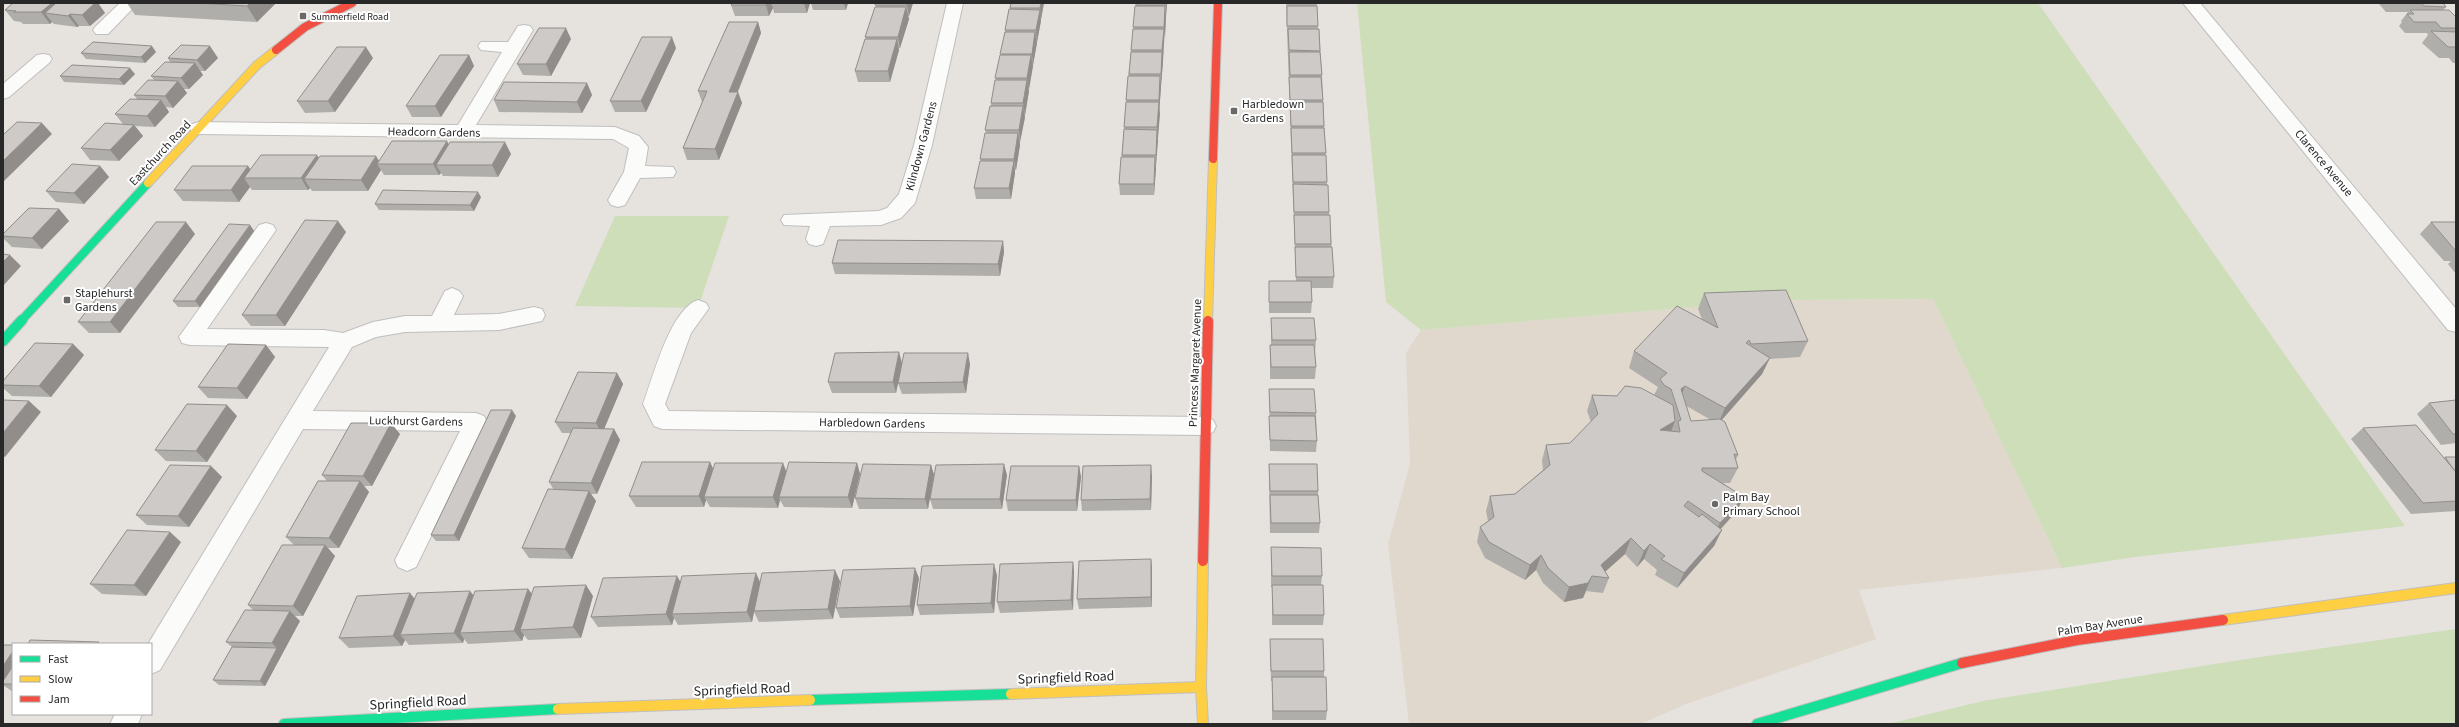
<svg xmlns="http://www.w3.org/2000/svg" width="2459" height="727" font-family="'Source Sans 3',sans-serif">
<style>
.education{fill:#e0d8cd}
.green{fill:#cddeb9}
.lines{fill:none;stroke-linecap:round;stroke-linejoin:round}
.street-casing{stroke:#c0bfbf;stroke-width:2}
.fast-far1-casing{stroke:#c0bfbf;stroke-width:10}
.fast-casing{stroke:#c0bfbf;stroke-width:12}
.slow-far1-casing{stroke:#c0bfbf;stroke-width:10}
.slow-casing{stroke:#c0bfbf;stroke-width:12}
.jam-far1-casing{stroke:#c0bfbf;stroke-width:10}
.jam-casing{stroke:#c0bfbf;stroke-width:12}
.street{fill:#fbfbfa;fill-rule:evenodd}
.fast-far1{stroke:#16e098;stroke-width:8}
.fast{stroke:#16e098;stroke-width:10}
.slow-far1{stroke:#ffcf43;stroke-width:8}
.slow{stroke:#ffcf43;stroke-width:10}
.jam-far1{stroke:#f24e42;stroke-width:8}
.jam{stroke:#f24e42;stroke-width:10}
.wall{fill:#b0aeab;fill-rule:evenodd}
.shaded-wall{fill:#908d8b}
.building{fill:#cdcac7;stroke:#908d8b}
.poi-dot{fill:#6a6968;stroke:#fff;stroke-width:1.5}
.labels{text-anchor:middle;stroke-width:4;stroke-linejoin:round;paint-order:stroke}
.far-poi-label{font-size:10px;fill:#282828;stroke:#fff;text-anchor:start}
.poi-label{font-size:12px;fill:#282828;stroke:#fff;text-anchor:start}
.street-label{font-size:12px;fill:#282828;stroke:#fff}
.near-street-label{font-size:14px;fill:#282828;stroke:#fff}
</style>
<rect width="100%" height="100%" fill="#e6e2de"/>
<path class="education" d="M1933 299 2062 568 1859 590 1876 639 1686 704 1641 724H1409L1388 544 1410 464 1406 353 1421 330 1777 300Z"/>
<path class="green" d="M1357 3H2038L2405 526 2135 557 2062 568 1933 299 1777 300 1421 330 1386 302Z
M615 216H729L698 308 575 306Z
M2456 629V724H1888L1983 701 2240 660Z"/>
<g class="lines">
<defs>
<path id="street" d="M120 3H138L108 34H96L93 30 96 26Z
M947 3H963L932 145 915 203 901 218 881 225 830 226 823 244 816 246 809 244 806 239 810 226 784 225 781 220 784 215 879 211 887 208 899 194 914 145Z
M2183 3H2200L2456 309V332L2448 330Z
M524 25 530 26 533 30 476 125 615 127 639 136 648 147 645 166 673 167 676 172 673 177 640 178 625 205 618 207 611 205 608 200 624 172 629 148 613 139 199 134 192 132 190 128 192 124 199 122 458 125 502 52 481 50 478 46 481 42H508L518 26Z
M43 54 49 55 52 59 49 63 9 97 3 99V84L37 55Z
M266 223 273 225 276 230 207 329 324 330 343 333 373 322 405 316H432L445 291 452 288 459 291 463 296 454 315 499 314 534 307 542 309 545 315 542 321 499 330 405 332 376 337 352 347 313 411 476 413 484 416 487 422 416 567 407 571 398 567 395 560 460 431 303 429 160 670 151 674V644H148L329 347 190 345 182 343 179 337 259 225Z
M698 300 706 303 709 308 691 333 665 404 669 411 1205 417 1213 420 1216 426 1213 432 1205 435 662 429 654 426 643 404C653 378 670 309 698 300Z
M115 714H142L138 724H110Z"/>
<path id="fast-far1" d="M21 321 148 183"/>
<path id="fast" d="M3 341 22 320
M810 700 1011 694
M284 724 558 709
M1757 724 1962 663"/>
<path id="slow-far1" d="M148 183 257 65 276 50
M1208 321 1213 159"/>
<path id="slow" d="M1203 561 1201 687 1203 724
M2223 620 2456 588
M1011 694 1201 687
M558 709 810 700"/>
<path id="jam-far1" d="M276 50 305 27 352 3
M1213 159 1218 3"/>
<path id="jam" d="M1203 561 1208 321
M1962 663 2077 640 2223 620"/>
</defs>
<use href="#street" class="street-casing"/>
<use href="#fast-far1" class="fast-far1-casing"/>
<use href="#fast" class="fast-casing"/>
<use href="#slow-far1" class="slow-far1-casing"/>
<use href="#slow" class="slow-casing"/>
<use href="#jam-far1" class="jam-far1-casing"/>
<use href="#jam" class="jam-casing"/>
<use href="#street" class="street"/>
<use href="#fast-far1" class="fast-far1"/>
<use href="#fast" class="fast"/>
<use href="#slow-far1" class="slow-far1"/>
<use href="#slow" class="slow"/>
<use href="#jam-far1" class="jam-far1"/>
<use href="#jam" class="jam"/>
</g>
<path class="wall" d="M13 3H98L105 13 90 26H79L77 27 54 24 52 22 50 24H23L21 22 14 21 5 10Z
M127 3H276L257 22 135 15Z
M732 3H810L807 13H774L773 8 769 16H735L731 5Z
M811 3H848L846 10H813Z
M876 3H913L909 16H908L909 19 900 48H899V50L890 82H858L855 71 866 39 865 37 876 7 875 5Z
M1044 3 1037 42 1033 65 1029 89H1028L1029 91 1025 115H1024L1025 117 1020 142V145L1016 170H1015V173L1011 199H976L974 188 981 161 980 159 986 133 985 130 991 106V103L996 80 995 78 1001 55 1005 30 1010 9V8Z
M1136 3H1167L1161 86 1154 195H1120L1119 184 1124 129 1126 100 1133 29Z
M1286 3H1317L1318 29H1319L1322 75 1327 185 1329 212 1334 277 1333 288H1311L1312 302 1311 313H1269V281H1296Z
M2380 3H2443L2446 7 2443 10 2456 17V63H2453L2449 58H2439L2422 43 2428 35 2427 33H2405L2399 26 2402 22 2401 21 2408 12H2386L2379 4Z
M758 22 761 33 738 92 742 103 719 160H687L683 148 702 102 698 91Z
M571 39 551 76 523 75 517 64Z
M676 48 646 112H615L610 101Z
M156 52 145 63 86 59 81 53Z
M469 55 474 66 441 117H412L406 106Z
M168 58H218L205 71H200L203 75 189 89H184L187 93 173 108 166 107 169 112 155 127 135 126 143 136 119 161 90 160 81 148 123 124 115 114 137 99 134 95 154 80 151 76 170 62Z
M373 58 335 112 305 113 297 101Z
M135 74 124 85 64 82 60 76Z
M587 83 592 95 582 113 499 112 494 100Z
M448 144 511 154 498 177 443 176 441 173 439 175H384L381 170 368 191H312L310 188 308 190H252L250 187 239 202 183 201 174 190 248 166 250 169 319 158 379 161Z
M100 166 109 177 84 204 56 202 46 191Z
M481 197 474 211 379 210 375 204Z
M59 209 69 221 42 249 12 247 3 238V234Z
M2431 222H2456V274L2448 264 2451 261H2444L2420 234Z
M250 225 254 231 200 307H178L173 301Z
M346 232 285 326H251L242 315Z
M195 234 120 333H89L78 322Z
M1003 241 1004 252 1000 276 835 274 832 263Z
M1704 293 1808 341 1800 357 1769 359 1762 374 1722 420 1738 455 1736 460 1738 468 1730 483H1723L1744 497 1736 512 1721 529 1714 546 1677 588 1655 575 1657 570 1644 559 1637 567 1625 554 1605 572 1609 578 1603 593 1586 591 1583 598 1564 602 1543 583 1536 570 1525 580 1485 558 1477 542 1480 527 1488 521 1486 511 1490 496 1515 494 1543 470 1542 460 1546 445 1570 443 1591 422 1587 411 1592 395 1617 396 1654 395 1658 387 1629 368 1634 351 1702 319 1698 309ZM1686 406 1690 408 1711 420 1691 421Z
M1271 318 1316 340 1315 352 1316 367 1315 379H1270V345H1271Z
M73 344 84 355 51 397 12 396 3 388V385Z
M266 345 275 357 247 399 208 398 198 387Z
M902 363 896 393H832L828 382Z
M970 364 966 393 902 394 898 383Z
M617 373 623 384 604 429H614L620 440 597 494H591L596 501 572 559 529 558 522 548 554 490 549 482 571 433H562L555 422Z
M1269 389 1316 413 1317 441 1316 452 1270 451Z
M2456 400V443L2441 445 2417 414 2429 403Z
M237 416 207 462 166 461 155 450Z
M516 416 459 541H436L431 535Z
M2363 428 2444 458 2445 457H2456V511L2411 514 2351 439Z
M400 434 372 486H364L369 492 339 548H328L335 556 303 616H294L300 621 265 686 219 685 213 680 232 647 226 642 253 610 248 605 294 545 286 537 327 481 322 475Z
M710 462 713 469 783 463 786 471 857 463 860 474 852 508 784 507 780 500 778 508 710 507 706 500 704 507H636L629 496Z
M1269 464 1318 491V495L1320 523 1319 533H1270L1269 475Z
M931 465 934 475 928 509H859L855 498Z
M211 466 222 477 189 527 147 525 136 515Z
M1079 466 1081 477 1077 511H1008L1006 500Z
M1007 475 1002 509H933L930 499Z
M1152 476 1151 510 1082 511 1081 500Z
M181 542 146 596 102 594 90 584Z
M1271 547 1322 576 1321 585 1324 615 1323 625H1272V587H1271Z
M1151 559 1152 569V607L1079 609 1077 599Z
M1073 562 1074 572 1073 610 1000 613 997 602Z
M997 575 994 613 920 615 917 605Z
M919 578 913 616 840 618 836 608Z
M840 581 833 619 759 622 754 612 752 622 678 625 674 618 672 625 598 627 591 617 681 582 760 583Z
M528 589 532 594 593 596 581 638 528 640 524 635 522 641 468 644 464 639 463 643 409 645 405 640 402 646 349 648 339 638 474 596Z
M1270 639 1324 671V677L1327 711 1326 720H1272V681H1271L1270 649Z
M3 645H13V692L3 685Z"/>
<path class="shaded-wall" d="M51 3H60L45 13 52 22 50 24 41 12Z
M95 3H98L105 13 90 26 82 15Z
M250 3H276L257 22 247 6Z
M766 3H771L773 8 769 16 766 5Z
M804 3H810L807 13Z
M844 3H848L846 10Z
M907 3H913L909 16 907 5Z
M1041 3H1044L1041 19 1040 8Z
M1166 3H1167L1166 16Z
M1165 6 1166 18 1165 39 1164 27Z
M906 7 909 19 900 48 898 37Z
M1040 10 1041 21 1037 42 1036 30Z
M70 14 79 26 77 27 68 16Z
M758 22 761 33 733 103 729 92Z
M566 28 571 39 551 76 546 64Z
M1164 29V40L1163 62 1162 50Z
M1035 32 1037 43 1033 65 1032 54Z
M672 37 676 48 646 112 641 101Z
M897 39 899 50 890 82 888 71Z
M152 46 156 52 145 63 141 57Z
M210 46 218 58 205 71 197 60Z
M366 47 373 58 335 112 328 101Z
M1162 52 1163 63 1161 86V74Z
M469 55 474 66 441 117 435 106Z
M1031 55 1033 66 1029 89 1027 78Z
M195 63 203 75 189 89 181 78Z
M130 68 135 74 124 85 119 79Z
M1160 76 1161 88 1159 111V100Z
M1027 80 1029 91 1025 115 1023 103Z
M178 81 187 93 173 108 165 96Z
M587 83 592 95 582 113 577 102Z
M738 92 742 103 719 160 715 149Z
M161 100 169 112 155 127 147 116Z
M1159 102 1160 114 1158 138 1157 127Z
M1023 106 1025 117 1020 142 1019 130Z
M42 123 52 134 3 182V161Z
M134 125 143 136 119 161 110 150Z
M1157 130 1158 141 1156 166V155Z
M1018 133 1020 145 1016 170 1014 159Z
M447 141 453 153 436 165 441 173 439 175 433 164Z
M505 142 511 154 498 177 492 165Z
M317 155 324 167 304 179 310 188 308 190 301 178Z
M376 156 381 164H377L381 170 368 191 361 180Z
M1155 157 1156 169 1154 195V184Z
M1014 161 1015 173 1011 199 1009 188Z
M100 166 109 177 84 204 74 193Z
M248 166 256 178H244L250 187 239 202 231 190Z
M478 192 481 197 474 211 470 205Z
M59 209 69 221 42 249 32 238Z
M338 221 346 232 285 326 276 315Z
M186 222 195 234 120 333 110 322Z
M250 225 254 231 200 307 195 301Z
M1003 241 1004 252 1000 276 998 264Z
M10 255 21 266 3 286V262Z
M73 344 84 355 51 397 39 386Z
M266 345 275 357 247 399 237 388Z
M899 352 902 363 896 393 893 382Z
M968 353 970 364 966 393 963 382Z
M1770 358 1762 374 1718 424 1725 408Z
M617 373 623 384 602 434 596 423Z
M1685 386 1679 402 1681 389Z
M29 401 41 412 5 457 3 456V433Z
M227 405 237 416 207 462 196 451Z
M512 410 516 416 459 541 454 535Z
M1675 421 1669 437 1660 430Z
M391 423 400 434 372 486 363 476Z
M614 429 620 440 597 494 591 483Z
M710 462 715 473 704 497 706 500 704 507 699 496Z
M783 463 787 474 779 497 780 500 778 508 773 497Z
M857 463 860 474 852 508 848 497Z
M1004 464 1007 475 1002 509 1000 499Z
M931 465 934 475 928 509 925 499Z
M1151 465 1152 476 1151 510 1150 499Z
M211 466 222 477 189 527 178 516Z
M1079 466 1081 477 1077 511 1076 500Z
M360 481 369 492 339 548 329 538Z
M589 491 596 501 572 559 565 549Z
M1744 497 1736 512 1712 538 1720 523Z
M1722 530 1714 546 1677 588 1684 573Z
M170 532 181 542 146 596 134 585Z
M1631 538 1625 554 1599 577 1601 565Z
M1650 544 1644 559 1637 567 1644 551Z
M325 545 335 556 303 616 293 606Z
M1541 555 1536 570 1525 580 1530 565Z
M1151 559 1152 569V607L1151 597Z
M1073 562 1074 572 1073 610 1071 600Z
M994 564 997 575 994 613 991 603Z
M915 568 919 578 913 616 910 606Z
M835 570 840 581 833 619 828 609Z
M756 573 761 584 754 611V612L752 622 747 612Z
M677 576 683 586 672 614 674 618 672 625 666 614Z
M1592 576 1583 598 1564 602 1569 587Z
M586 585 593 596 581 638 573 627Z
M528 589 536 599 520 630 524 635 522 641 514 631Z
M470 591 478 601 460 633 464 639 463 643 454 633Z
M410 593 419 604 400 635 405 640 402 646 393 636Z
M290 611 300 621 265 686 260 681 277 648 272 643Z
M13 651V666L3 681V666Z"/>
<path class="building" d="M13 3H52L41 12H14L16 11 5 10Z
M56 3H95L82 15 70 14 68 16 45 13Z
M197 3H250L247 6Z
M732 3H766V5H731Z
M876 3H907V5H875Z
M1011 3H1041L1040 8H1010Z
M1136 3H1166V5H1136Z
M2421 3H2443L2446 7 2424 6Z
M1135 6H1165L1164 27H1133Z
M1287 6H1317L1318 26H1287Z
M875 7H906L898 37H865Z
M1009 9 1040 10 1036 30H1005Z
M2410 10H2449L2456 17V28H2441L2436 22H2414L2407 14H2414Z
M729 22H758L729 92H738L715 149 683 148 707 91H698Z
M539 28H566L546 64H517Z
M1133 29H1164L1162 50H1131Z
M1288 29H1319L1320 51 1289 50Z
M2431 31 2456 32V47H2448Z
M1005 32H1035L1032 54H1000Z
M642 37H672L641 101H610Z
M865 39H897L888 71H855Z
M93 42 152 46 141 57 81 53Z
M181 45 210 46 197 60 168 58Z
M337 47H366L328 101H297Z
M1131 52H1162L1161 74H1129Z
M1289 52H1320L1322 75H1290Z
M440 55H469L435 106H406Z
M1000 55H1031L1027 78H995Z
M165 62 195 63 181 78 151 76Z
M72 65 130 68 119 79 60 76Z
M1128 76H1160L1159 100H1126Z
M1289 77H1321L1323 100H1290Z
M148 80 178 81 165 96 134 95Z
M995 80H1027L1023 103H991Z
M504 82 587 83 577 102 494 100Z
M130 99 161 100 147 116 115 114Z
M1126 102H1159L1157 127H1124Z
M1290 102H1323L1324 126H1291Z
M990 106H1023L1019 130H985Z
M17 122 42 123 3 161V135Z
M105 123 134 125 110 150 81 148Z
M1291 128H1324L1326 153H1292Z
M1124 129 1157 130 1156 155H1122Z
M985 133H1018L1014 159H980Z
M392 141H447L433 164H377Z
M450 142H505L492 165H436Z
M261 155H317L301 178H244Z
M1292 155H1326L1327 182H1293Z
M320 156H376L361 180 304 179Z
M1121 157H1155L1154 184H1119Z
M980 161H1014L1009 188H974Z
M72 164 100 166 74 193 46 191Z
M192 166H248L231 190H174Z
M1293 184 1328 185 1329 212H1294Z
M383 190 478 192 470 205 375 204Z
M29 208 59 209 32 238 3 236V234Z
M1294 215H1330L1331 244H1295Z
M305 220 338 221 276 315H242Z
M156 222H186L110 322H78Z
M2431 222H2456V250H2455Z
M229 224 250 225 195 301H173Z
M838 240 1003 241 998 264 832 263Z
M1295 247H1332L1334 277H1296Z
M3 254 10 255 3 262Z
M1269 281H1311L1312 302H1269Z
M1786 290 1808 341 1751 344 1749 340 1746 343 1770 358 1725 408 1685 386 1681 389 1691 421 1720 419 1725 422 1738 455 1734 454 1738 468H1702V471L1744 497 1720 523 1688 501 1684 506 1699 517 1702 514 1722 530 1684 573 1661 559 1665 556 1650 544 1644 551 1631 538 1601 565 1609 578 1592 576 1588 583 1569 587 1548 568 1541 555 1530 565 1489 542 1480 527 1494 517 1490 496 1515 494 1550 465 1546 445 1570 443 1598 414 1592 395 1617 396 1625 386 1641 388 1673 405 1675 421 1660 430 1680 432 1678 421 1681 420 1671 389 1664 385 1660 379 1667 373 1634 351 1677 306 1718 328 1704 293Z
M1271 318H1314L1316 340H1272Z
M35 343 73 344 39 386 3 385V381Z
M228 344 266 345 237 388 198 387Z
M1270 345H1314L1316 367H1271Z
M899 352 893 382H828L835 353Z
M904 353H968L963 382 898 383Z
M578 372 617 373 596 423 555 422Z
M1269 389H1314L1316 413 1270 412Z
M3 400 29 401 3 433Z
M2456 400V434H2453L2429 403Z
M187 404 227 405 196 451 155 450Z
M491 410H512L454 535H431Z
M1269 416H1315L1317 441 1270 440Z
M351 423H391L363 476 322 475Z
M2416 425 2456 472V501L2423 503 2363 428Z
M573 428 614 429 591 483 549 482Z
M2445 457H2456V472L2454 470Z
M642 462H710L699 496H629Z
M789 462 857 463 848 497H779Z
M715 463H783L773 497H704Z
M863 464 931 465 925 499 855 498Z
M1004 464 1000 499H930L936 465Z
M1269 464H1317L1318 491H1270Z
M170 465 211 466 178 516 136 515Z
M1151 465 1150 499 1081 500 1083 466Z
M1011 466H1079L1076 500H1006Z
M318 481H360L329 538 286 537Z
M548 489 589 491 565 549 522 548Z
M1270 495H1318L1320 523H1271Z
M127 530 170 532 134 585 90 584Z
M282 545H325L293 606 248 605Z
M1271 547 1321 548 1322 576H1272Z
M1151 559V597L1077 599 1079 561Z
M1073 562 1071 600 997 602 1000 564Z
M994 564 991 603 917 605 922 566Z
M915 568 910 606 836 608 843 570Z
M835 570 828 609 754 611 762 573Z
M756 573 747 612 672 614 682 576Z
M677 576 666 614 591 617 603 578Z
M586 585 573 627 520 630 534 587Z
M1272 585H1323L1324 615H1273Z
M528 589 514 631 460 633 475 591Z
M470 591 454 633 400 635 417 593Z
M410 593 393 636 339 638 357 596Z
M245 610 290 611 272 643 226 642Z
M1270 639H1323L1324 671H1271Z
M30 640 99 642 97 644H28Z
M3 645H13V651L3 666Z
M232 647 277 648 260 681 213 680Z
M13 666V684H3V681Z
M1272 677H1326L1327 711H1273Z"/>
<g class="poi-dot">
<rect x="299" y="12" width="8" height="8" rx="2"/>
<rect x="1230" y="107" width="8" height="8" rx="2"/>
<rect x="63" y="296" width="8" height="8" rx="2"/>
<circle cx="1715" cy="504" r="4"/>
</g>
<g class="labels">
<g class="far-poi-label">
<text x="311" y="20">Summerfield Road</text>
</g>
<g class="poi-label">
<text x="1242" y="108">Harbledown<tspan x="1242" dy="14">Gardens</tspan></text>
<text x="75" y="297">Staplehurst<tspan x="75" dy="14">Gardens</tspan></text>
<text x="1723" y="501">Palm Bay<tspan x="1723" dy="14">Primary School</tspan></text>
</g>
<g class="street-label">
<text transform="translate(434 132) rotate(1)" y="4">Headcorn Gardens</text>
<text transform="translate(921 146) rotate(-75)" y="4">Kilndown Gardens</text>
<text transform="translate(160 153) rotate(-47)" y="4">Eastchurch Road</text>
<text transform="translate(2324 163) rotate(50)" y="4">Clarence Avenue</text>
<text transform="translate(1195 363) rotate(-88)" y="4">Princess Margaret Avenue</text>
<text transform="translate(416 421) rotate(1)" y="4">Luckhurst Gardens</text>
<text transform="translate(872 423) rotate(1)" y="4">Harbledown Gardens</text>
<text transform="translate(2100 625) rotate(-9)" y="4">Palm Bay Avenue</text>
</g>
<g class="near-street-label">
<text transform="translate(1066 677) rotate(-2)" y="5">Springfield Road</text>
<text transform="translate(742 689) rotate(-2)" y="5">Springfield Road</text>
<text transform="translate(418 702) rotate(-3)" y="5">Springfield Road</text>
</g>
</g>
<rect width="2459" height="727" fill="none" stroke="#282828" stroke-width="8"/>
<rect x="12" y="643" width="140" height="72" fill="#ffffff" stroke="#a9a9a9"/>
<rect x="20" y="656" width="20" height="6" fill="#16e098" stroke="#a9a9a9"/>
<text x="48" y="663" font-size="12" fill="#282828">Fast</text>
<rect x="20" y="676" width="20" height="6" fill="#ffcf43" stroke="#a9a9a9"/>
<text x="48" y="683" font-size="12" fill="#282828">Slow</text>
<rect x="20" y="696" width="20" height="6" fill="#f24e42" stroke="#a9a9a9"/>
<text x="48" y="703" font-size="12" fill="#282828">Jam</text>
</svg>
